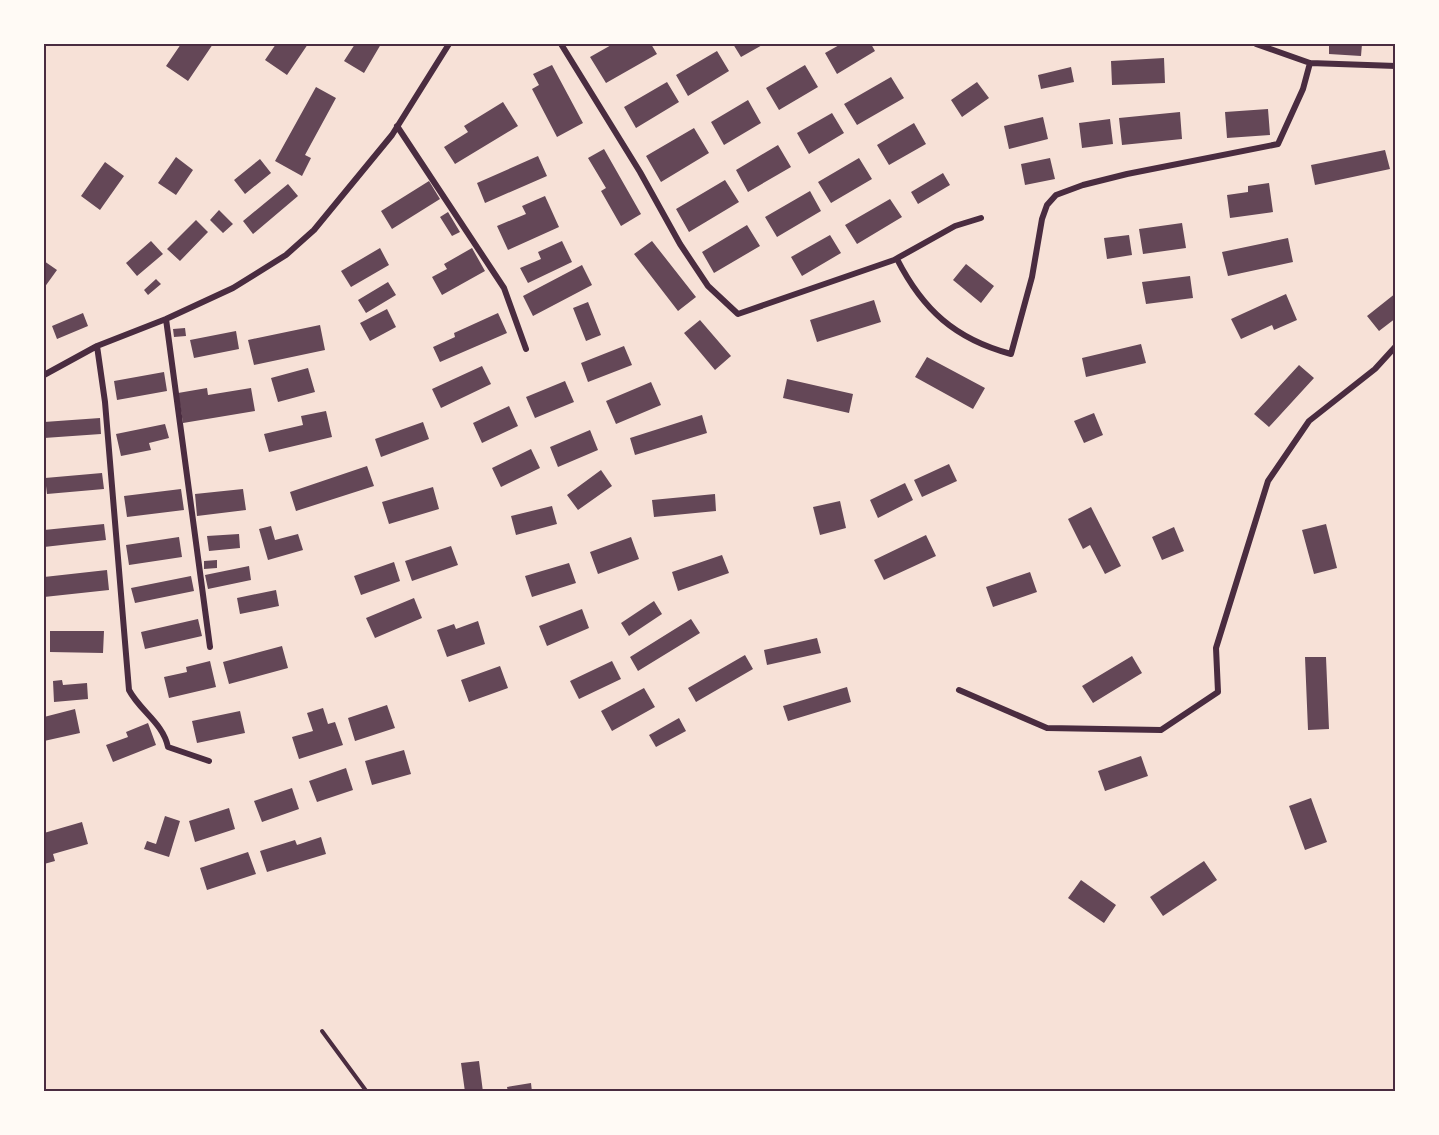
<svg xmlns="http://www.w3.org/2000/svg" width="1439" height="1135" font-family="Arial,sans-serif">
<style>
.building{fill:#644757}
.lines{fill:none;stroke-linecap:round;stroke-linejoin:round}
.path{stroke:#4a2c40;stroke-width:4}
.minor{stroke:#4a2c40;stroke-width:6}
.neatline{fill:none;stroke:#4a2c40;stroke-width:2}
</style>
<rect width="100%" height="100%" fill="#f7e1d7"/>
<path class="building" d="M181 44H213L188 81 166 66Z
M276 44H308L287 75 265 60Z
M355 44H381L364 73 344 61Z
M613 44H651L657 54 606 83 590 57Z
M733 44H764L741 57Z
M841 44H871L875 51 837 74 825 53Z
M1329 44H1362L1361 56 1329 54Z
M717 51 729 71 688 96 676 75Z
M1164 58 1165 83 1112 85 1111 61Z
M552 65 583 123 557 137 532 89 539 85 533 74Z
M805 65 818 87 779 110 766 88Z
M1071 67 1074 82 1041 89 1038 75Z
M891 77 904 98 857 125 844 104Z
M667 82 679 102 636 128 624 107Z
M977 82 989 98 962 117 951 100Z
M316 87 336 98 305 155 311 158 302 176 275 161Z
M748 100 761 123 724 145 711 122Z
M503 102 518 126 455 164 444 147 468 132 464 126Z
M1268 109 1270 135 1227 138 1225 112Z
M1180 112 1182 139 1122 145 1119 118Z
M832 113 844 133 809 154 797 133Z
M1043 117 1048 139 1009 149 1004 126Z
M1110 119 1113 144 1082 148 1079 123Z
M914 123 926 144 889 165 877 145Z
M694 128 709 153 661 182 646 156Z
M778 145 791 167 748 192 736 170Z
M604 149 641 214 621 226 601 191 606 188 588 158Z
M1385 150 1390 169 1315 185 1311 165Z
M538 156 547 176 485 203 477 183Z
M176 157 193 170 176 195 158 183Z
M859 158 872 179 831 203 818 182Z
M1050 158 1055 179 1025 185 1021 164Z
M260 159 271 173 245 194 234 180Z
M105 162 124 176 100 210 81 196Z
M943 173 950 185 918 204 911 192Z
M725 180 739 202 689 232 676 209Z
M429 181 440 199 392 229 381 211Z
M1269 183 1273 212 1230 218 1227 195 1248 192V186Z
M288 184 298 196 253 234 243 221Z
M810 191 821 211 777 237 765 217Z
M545 196 559 227 508 250 497 226 526 214 522 206Z
M890 199 902 217 857 244 845 225Z
M219 210 233 224 223 233 210 220Z
M448 212 460 232 452 236 440 217Z
M196 220 208 232 180 261 167 249Z
M1182 223 1186 248 1143 254 1139 229Z
M747 225 760 246 714 273 702 252Z
M830 235 841 253 802 276 791 257Z
M1129 235 1132 255 1107 259 1104 238Z
M1288 238 1293 262 1228 276 1222 252Z
M151 241 163 254 137 276 126 263Z
M562 241 572 262 528 283 520 268 541 259 538 252Z
M652 241 696 297 678 311 634 254Z
M380 248 389 265 351 287 341 271Z
M472 248 485 271 442 295 432 277 447 269 444 264Z
M44 261 57 270 44 288Z
M966 264 994 286 981 303 953 280Z
M582 265 592 285 533 316 523 296Z
M1190 276 1193 298 1146 304 1142 282Z
M156 279 161 284 148 295 144 290Z
M388 282 396 295 366 313 358 300Z
M1396 293V318L1379 331 1367 316Z
M1286 294 1297 320 1274 330 1272 325 1241 339 1231 319Z
M874 300 881 322 817 342 810 320Z
M588 302 601 335 586 341 573 308Z
M387 309 396 327 370 341 360 323Z
M83 313 88 326 57 339 52 326Z
M498 313 507 333 440 362 433 347 455 337 454 333Z
M700 320 731 356 715 370 684 333Z
M320 325 325 350 254 365 248 340Z
M185 328 186 336 174 337 173 329Z
M236 331 239 349 194 358 190 340Z
M1141 344 1146 363 1086 377 1082 358Z
M624 346 632 365 588 382 581 363Z
M927 357 985 388 973 409 915 377Z
M1299 365 1314 378 1269 427 1254 414Z
M482 366 491 384 441 408 432 389Z
M308 368 315 392 278 402 271 378Z
M164 372 167 391 117 400 114 381Z
M787 379 853 394 849 413 783 398Z
M565 381 574 402 535 418 526 397Z
M651 382 661 405 616 424 606 401Z
M207 388 208 395 251 388 255 411 183 423 178 393Z
M509 406 518 426 482 443 473 423Z
M326 411 332 437 269 452 264 434 303 425 301 416Z
M1094 413 1103 435 1084 443 1074 421Z
M702 415 707 433 635 455 630 438Z
M100 418 101 434 44 438V422Z
M423 422 429 439 381 457 375 439Z
M165 424 169 438 149 443 151 450 121 456 116 434Z
M590 430 598 450 558 467 550 447Z
M531 449 540 468 501 487 492 468Z
M949 464 957 481 922 497 914 480Z
M367 466 374 486 296 511 290 492Z
M601 470 612 486 578 510 567 495Z
M102 473 104 489 47 494 45 478Z
M905 483 913 500 878 518 870 500Z
M433 487 439 509 389 524 382 502Z
M181 489 184 510 127 517 124 496Z
M243 489 246 510 197 516 195 494Z
M715 494 716 511 654 517 652 500Z
M840 501 846 528 820 535 813 507Z
M552 506 557 524 516 535 511 516Z
M1091 507 1121 566 1105 574 1090 545 1083 549 1068 519Z
M104 524 106 540 44 547V530Z
M1326 524 1337 568 1314 574 1302 530Z
M271 526 275 540 298 534 303 550 268 560 259 529Z
M1174 527 1184 551 1162 560 1152 537Z
M239 534 240 548 209 551 207 536Z
M926 535 936 556 884 580 874 560Z
M179 537 182 557 129 565 126 545Z
M631 537 639 559 598 574 590 552Z
M451 546 458 565 412 581 405 561Z
M722 555 729 573 678 591 672 572Z
M217 560V568L204 569V561Z
M394 562 400 581 361 595 354 576Z
M569 563 576 583 532 597 525 576Z
M249 566 251 580 208 589 205 575Z
M107 570 109 590 44 597V577Z
M1030 572 1037 592 993 607 986 587Z
M191 576 194 591 135 603 131 588Z
M276 590 279 606 240 614 237 598Z
M414 598 422 618 375 638 366 618Z
M654 601 662 614 629 636 621 623Z
M582 609 589 628 547 646 539 626Z
M198 619 202 636 145 649 141 632Z
M691 619 700 633 638 671 630 657Z
M478 621 485 644 447 657 437 630 454 624 456 629Z
M50 631H104L103 653 50 652Z
M817 638 821 653 767 665 764 650Z
M282 646 288 668 229 684 223 662Z
M745 655 753 669 696 702 688 688Z
M1132 656 1142 673 1093 703 1082 686Z
M1305 657H1326L1329 729 1308 730Z
M210 661 216 687 169 698 164 677 187 672 186 667Z
M612 661 621 679 579 699 570 681Z
M500 666 508 688 469 702 461 680Z
M62 680 63 685 87 683 88 699 54 702 53 681Z
M847 687 851 702 788 721 783 706Z
M644 688 655 707 612 731 601 711Z
M387 705 395 728 355 741 348 718Z
M323 708 328 724 335 722 343 745 299 759 292 737 313 731 307 713Z
M75 709 80 733 44 741V717Z
M240 711 245 733 197 743 192 721Z
M679 718 686 731 656 747 649 735Z
M148 723 156 745 113 762 106 745 128 737 126 732Z
M404 750 411 774 372 785 365 761Z
M1141 756 1148 776 1105 791 1098 771Z
M346 768 353 790 317 802 309 781Z
M292 788 299 809 262 822 254 801Z
M1311 798 1327 842 1305 850 1289 806Z
M229 808 235 829 195 842 189 821Z
M165 816 180 821 169 857 144 849 147 841 156 844Z
M82 822 88 844 53 854 55 861 44 864V833Z
M321 837 326 854 267 872 260 851 295 840 297 845Z
M248 852 256 874 207 890 200 868Z
M1204 861 1217 880 1163 916 1150 897Z
M1081 880 1116 905 1104 923 1068 898Z
M479 1061 483 1092H465L461 1063Z
M531 1083 532 1092H508L507 1087Z"/>
<g class="lines">
<path class="path" d="M322 1031 367 1092"/>
<path class="minor" d="M561 44 640 172 680 244 708 286 738 314 894 260 955 226 981 218
M1256 44 1310 63 1396 66
M397 126 504 288 526 349
M897 259C923 310 955 339 1011 354L1032 277 1042 219 1047 205 1056 195 1083 185 1127 174 1278 144 1303 89 1310 63
M166 319 210 647
M97 346 105 402 129 690C140 711 163 723 168 747L209 761
M44 375 97 346 166 319 233 288 286 255 314 230 392 135 449 44
M959 690 1047 728 1161 730 1218 692 1216 648 1268 481 1309 421 1375 369 1396 346"/>
</g>
<rect width="1439" height="1135" fill="none" stroke="#fffaf5" stroke-width="90"/>
<rect x="45" y="45" width="1349" height="1045" class="neatline"/>
</svg>
